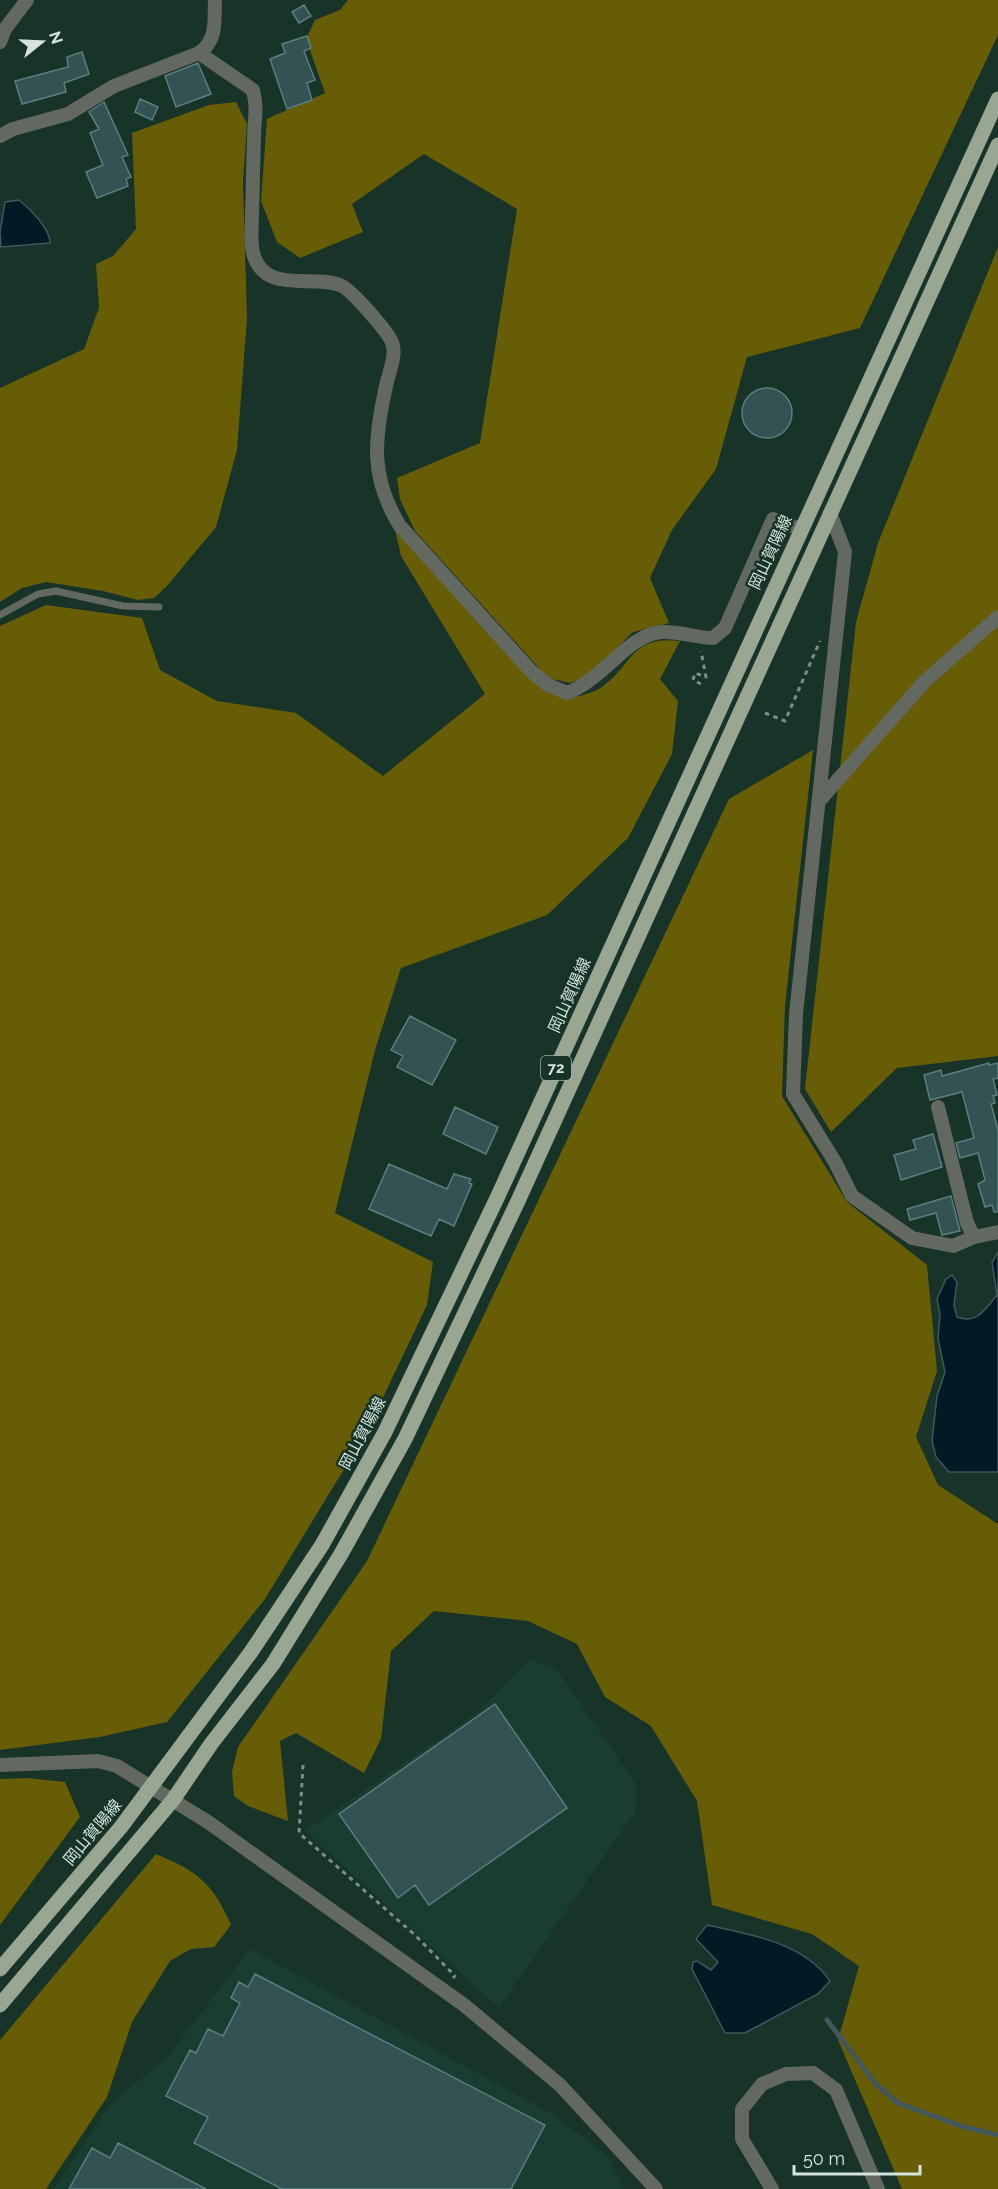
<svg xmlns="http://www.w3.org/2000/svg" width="998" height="2189" font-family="Raleway,'Noto Sans JP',sans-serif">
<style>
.built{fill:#193d30}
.forest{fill:#675d06}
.water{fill:#021a26;stroke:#41575d;stroke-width:1.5}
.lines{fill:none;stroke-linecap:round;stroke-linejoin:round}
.stream{stroke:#41575d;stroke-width:5}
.building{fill:#325253;stroke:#5c7e7f;stroke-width:1.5}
.path{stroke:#7a8f86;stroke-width:3;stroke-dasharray:4.5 4.5;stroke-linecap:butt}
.lane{stroke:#636960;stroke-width:7}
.street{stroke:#636960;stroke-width:14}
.primary{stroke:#99a692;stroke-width:15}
.labels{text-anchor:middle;stroke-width:5;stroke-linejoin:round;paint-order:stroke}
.shield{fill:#183328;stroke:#9cafa7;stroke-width:1.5}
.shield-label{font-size:15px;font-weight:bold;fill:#d5e4dd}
.street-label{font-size:16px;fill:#d5e4dd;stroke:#183328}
</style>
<rect width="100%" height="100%" fill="#183328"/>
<path class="built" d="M531 1659 558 1671 635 1782 637 1798 635 1812 499 2008 305 1831 475 1714Z
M250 1949 549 2112 607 2155 624 2189H54L108 2106 168 2056Z"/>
<path class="forest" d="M348 0H998V35L860 328 747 357 716 469 672 530 650 578 669 623 633 632 588 676 570 683 548 678 415 531 400 499 397 478 480 443 517 209 424 154 352 204 363 232 300 258 277 242 261 201 267 119 325 93 306 39 315 20 340 10Z
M236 102 247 124 243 182 247 318 237 450 216 527 166 587 154 598 138 600 103 591 46 582 22 588 0 602V388L84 349 99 308 96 264 113 256 136 229 132 133 209 105Z
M998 247V1056L897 1068 831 1132 805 1089 856 622 878 543Z
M395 529 542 688 567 700C577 696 590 694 599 689 633 667 629 635 680 641L660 679 678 701 672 754 628 838 547 915 401 968 375 1050 335 1213 433 1262 427 1305 366 1433 265 1599 167 1722 100 1737 0 1750V626L46 605 142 618 160 670 217 701 296 713 383 776 485 694 401 556Z
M813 750 785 1006 782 1096 847 1202 927 1265 937 1371 916 1437 938 1485 998 1524V2189H902L838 2040 859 1966 812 1934 712 1905 697 1801 651 1726 605 1697 577 1644 528 1621 434 1611 391 1651 381 1739 364 1773 296 1733 280 1741 288 1821 248 1806 234 1796 232 1772 238 1747 367 1561 729 799Z
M28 1778 65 1782 80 1817 0 1925V1779Z
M156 1854C197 1871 213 1883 231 1925L214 1947 191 1949 170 1961 132 2022 107 2097 46 2189H0V2040Z"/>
<path class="water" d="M19 200C30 209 50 228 50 243L1 247 0 232 5 202Z
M998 1252V1472H949L936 1457 932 1441 937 1396 945 1372 938 1339 940 1314 937 1299 946 1279 952 1275 957 1282 954 1305 957 1317C977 1325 985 1309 997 1295L992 1263Z
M707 1925C750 1934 804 1943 830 1981L818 1994 745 2033H725L692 1969 693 1962 697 1961 711 1970 718 1962 696 1939Z"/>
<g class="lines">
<path class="stream" d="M827 2020 876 2084 898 2103 961 2126 998 2135"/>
</g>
<path class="building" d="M304 5 311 16 299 23 292 12Z
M307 36 311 48 304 51 315 80 307 83 312 100 287 109 270 59 285 53 282 44Z
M82 52 89 74 64 83 66 92 22 104 15 81 68 67 67 57Z
M198 63 211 94 176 107 165 76Z
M140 99 158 107 152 120 135 112Z
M104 102 128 155 122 157 131 177 126 179 128 186 97 198 86 172 103 165 90 133 99 129 89 112Z
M742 413a25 25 0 1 1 50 0a25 25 0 1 1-50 0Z
M410 1016 456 1040 432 1085 397 1067 403 1056 391 1050Z
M989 1063V1065L998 1063V1078L993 1079 997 1095 993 1096 995 1103 991 1104 998 1130V1212H994L992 1205 985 1207 978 1184 985 1180 978 1153 960 1158 956 1143 974 1138 962 1092 930 1100 924 1075 941 1070 942 1076Z
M455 1107 498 1127 486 1154 443 1134Z
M933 1134 942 1167 901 1180 894 1155 916 1149 913 1140Z
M389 1164 447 1189 454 1174 471 1179 469 1183 472 1184 454 1226 439 1219 431 1236 369 1209Z
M951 1196 960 1231 942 1235 936 1213 910 1220 907 1209Z
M495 1704 567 1808 429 1905 415 1885 398 1898 339 1814Z
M255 1974 545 2125 511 2189H282L194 2143 208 2117 166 2096 190 2050 196 2053 208 2029 223 2036 240 2003 231 1998 239 1982 248 1987Z
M118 2143 206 2189H69L92 2148 110 2158Z"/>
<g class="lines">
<path class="path" d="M701 684 693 680 695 673 706 677 701 651
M765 713 785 721 820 641
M303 1765 299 1833 416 1936 455 1976 453 1978"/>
<path class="lane" d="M0 615 38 594 56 591 123 606 159 607"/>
<path class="street" d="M0 42 5 29 27 0
M199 53 253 90C258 111 254 118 254 139 253 163 253 188 252 212 252 225 250 240 253 253 264 295 312 274 340 285 351 289 387 331 392 342 397 355 389 372 386 386 374 440 370 478 400 526L531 671 548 685 567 693C604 679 628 634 662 632 680 631 696 638 713 638L725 628 773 519 801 529
M0 136 13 129 68 114 114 86 199 53C218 40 214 20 215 0
M830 513 845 552 796 1014 793 1094 835 1162 852 1196 912 1238 953 1246 974 1237 998 1232
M820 800 925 681 998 617
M938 1107 967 1223 974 1237
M0 1765 98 1761 117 1766 208 1822 464 2005 560 2085 656 2189
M772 2189 742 2139V2109L762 2084 786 2074 813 2073 836 2090 878 2189"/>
<path class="primary" d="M0 1969 121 1827 251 1652 322 1545 385 1432 498 1196 998 99
M0 2005 173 1800 211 1744 273 1664 341 1554 405 1439 518 1201 998 145"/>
</g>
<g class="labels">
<rect class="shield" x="541" y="1056" width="30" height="24" rx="4.5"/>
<g class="shield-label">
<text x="556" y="1073">72</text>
</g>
<g class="street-label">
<text transform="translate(770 552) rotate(-65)" y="6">岡山賀陽線</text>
<text transform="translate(569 995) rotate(-66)" y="6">岡山賀陽線</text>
<text transform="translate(362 1433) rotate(-62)" y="6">岡山賀陽線</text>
<text transform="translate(92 1832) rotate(-50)" y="6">岡山賀陽線</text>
</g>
</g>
<g transform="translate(42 42) rotate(72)" stroke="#183328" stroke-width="4.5" paint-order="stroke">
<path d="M0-4.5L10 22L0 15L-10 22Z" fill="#d5e4dd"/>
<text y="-9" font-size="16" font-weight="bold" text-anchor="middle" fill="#d5e4dd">N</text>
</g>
<path d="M794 2165v9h126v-9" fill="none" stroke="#d5e4dd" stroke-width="3"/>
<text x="803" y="2165" font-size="18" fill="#d5e4dd" stroke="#183328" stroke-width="4.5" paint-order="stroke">50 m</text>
</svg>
